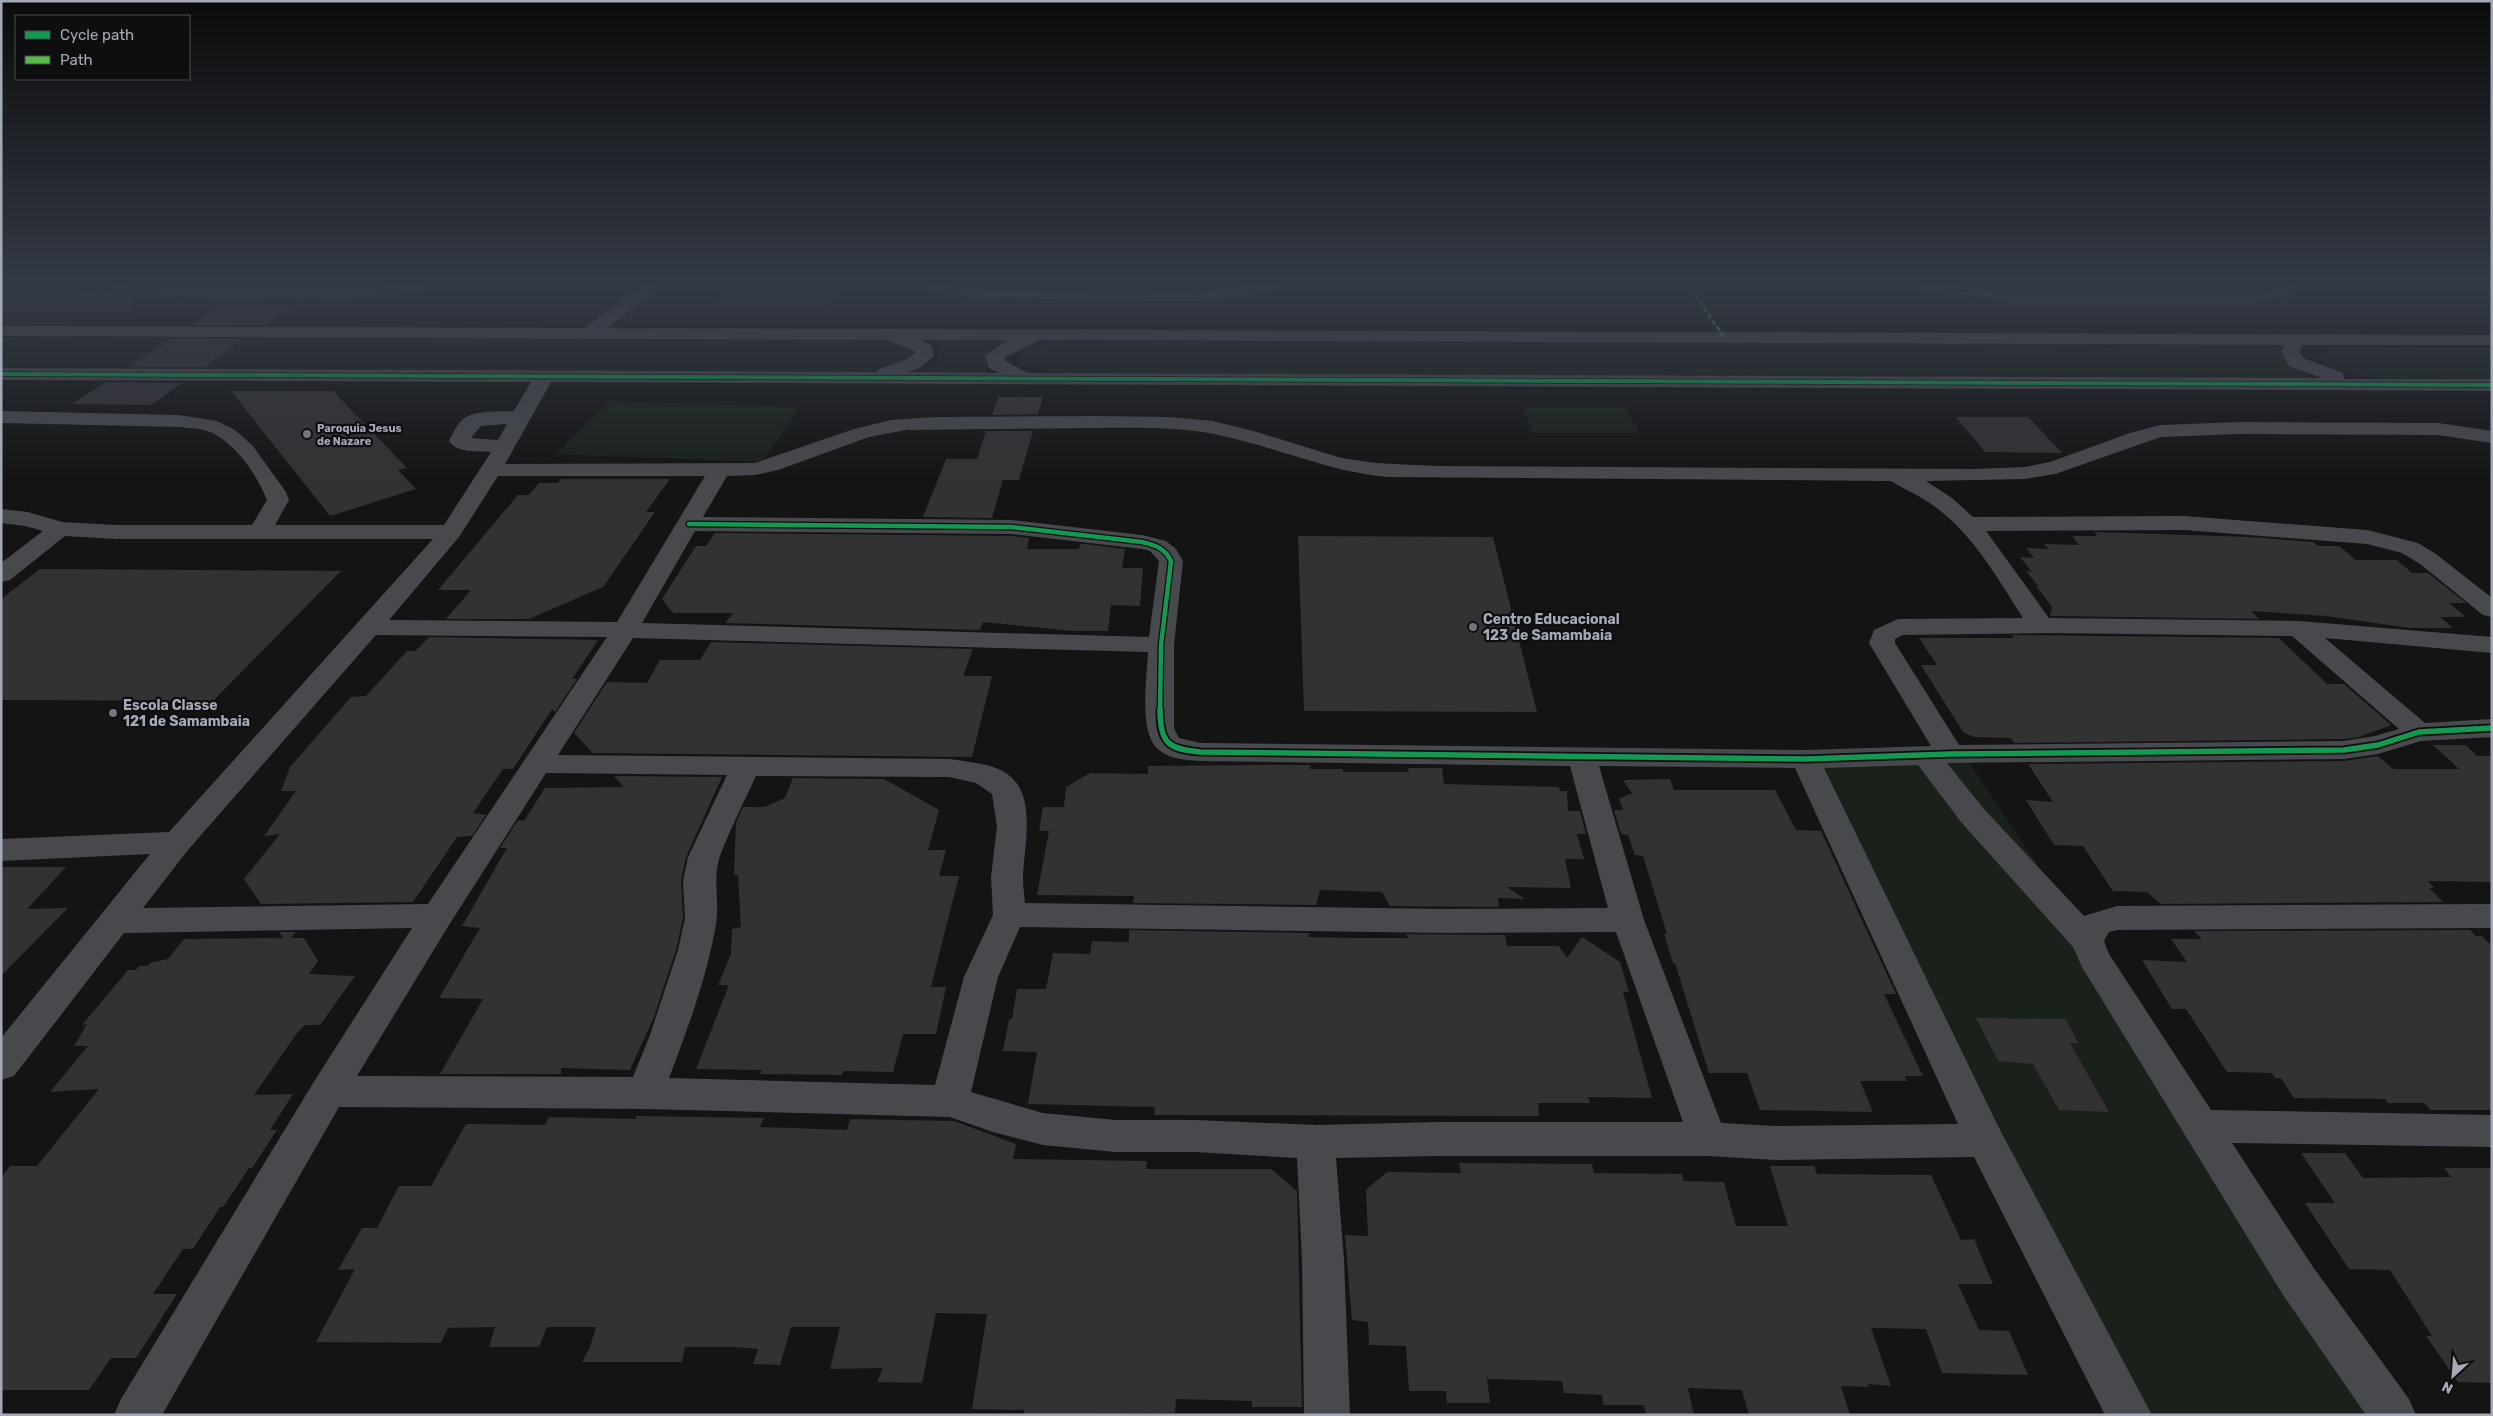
<svg xmlns="http://www.w3.org/2000/svg" width="2493" height="1416" font-family="Rubik,sans-serif">
<style>
.green{fill:#1a211b}
.building{fill:#323233}
.lines{fill:none;stroke-linecap:round;stroke-linejoin:round}
.minor{fill:#48494d;fill-rule:evenodd}
.quiet{stroke:#58b947;stroke-width:2.5;stroke-dasharray:5 2.5;stroke-linecap:butt}
.cycleway-far2-casing{stroke:#0e0e10;stroke-width:5.5}
.cycleway-far1-casing{stroke:#0e0e10;stroke-width:7}
.cycleway-casing{stroke:#0e0e10;stroke-width:9}
.cycleway-far2{stroke:#139951;stroke-width:4}
.cycleway-far1{stroke:#139951;stroke-width:4.5}
.cycleway{stroke:#139951;stroke-width:5.5}
.poi-dot{fill:#72757d;stroke:#0e0e10;stroke-width:2}
.labels{text-anchor:middle;stroke-width:4.5;stroke-linejoin:round;paint-order:stroke}
.far-poi-label{font-size:11px;font-weight:bold;fill:#a4a9b6;stroke:#0e0e10;text-anchor:start}
.poi-label{font-size:14px;font-weight:bold;fill:#a4a9b6;stroke:#0e0e10;text-anchor:start}
</style>
<rect width="100%" height="100%" fill="#141414"/>
<path class="green" d="M1 337 879 338 913 348 909 362 883 371 813 374 1 371Z
M1015 339 991 348 986 368 989 376 914 374 935 366 941 348 936 341Z
M1054 341 2283 345 2282 354 2310 377 2332 382 1067 374 1019 365 1020 352Z
M2335 347 2492 348V381H2391L2336 370 2317 355Z
M609 401 801 407 761 462 556 454Z
M1523 407H1626L1639 433H1533Z
M1968 760 2403 1415H2135L1816 765Z"/>
<path class="building" d="M735 283H843L827 307H714Z
M12 286 133 294 132 313H1V292Z
M224 304H293L263 325H192Z
M171 339H243L204 367H129Z
M106 382 182 383 151 405 72 404Z
M231 391H333L407 468 398 470 416 489 330 516Z
M998 397H1043L1038 414 992 415Z
M1956 417H2028L2062 453 1985 452Z
M986 431H1033L1019 480H1003L992 518 923 517 946 459H977Z
M561 479H670L646 512H655L603 587 529 619H446L471 590H438L518 495H529L539 483H558Z
M2094 532 2251 537 2313 542 2318 546H2339L2356 560H2397L2412 573H2428L2466 603H2449L2466 617H2440L2453 628H2410L2325 616 2251 611 2259 619 2050 616 2052 607 2036 586H2038L2026 571 2032 572 2020 557 2034 558 2026 548 2049 549 2044 544 2079 545 2072 536H2097Z
M715 533 1011 536 1029 538 1027 549H1079L1080 544H1085L1125 549 1122 568H1143L1140 606 1111 605 1108 631H1073L983 622 980 630 725 623 733 613H673L662 599 696 546H706Z
M1298 536 1493 537 1537 712 1304 711Z
M40 569H67L341 571 213 701 1 700V599Z
M2012 635 2279 638 2327 684H2344L2391 725 2359 737 2344 739 2014 743 2011 738 1974 737 1963 732 1921 665H1937L1919 638H2014Z
M429 637 598 640 572 679H577L555 712 552 709 513 769H503L473 813 486 815 472 836 457 837 413 902 261 904 244 879 280 834 264 836 296 791H281L290 767 351 697 366 696 407 651H415Z
M711 642 973 649 963 676H992L972 757 593 753 574 733 607 682 647 683 660 660H700Z
M2433 745H2466L2477 756H2492V882L2428 881 2434 888H2429L2443 902 2161 904 2147 892 2113 891 2083 846 2054 845 2026 800 2053 802 2028 764 2344 761 2378 756 2393 769H2459Z
M1278 765H1310V769H1343V772H1409L1408 768H1442L1444 784 1559 787 1560 791H1567L1568 811H1580L1586 834H1577L1584 859H1565L1571 888 1507 887 1525 899 1498 898 1499 907 1390 906 1382 892 1320 890 1316 905 1133 903 1134 896 1037 895 1049 831H1039L1043 807H1064L1066 787 1090 773 1148 774V766Z
M614 776 722 777 686 857 681 881 683 918 676 950 654 1017 630 1070 561 1068V1074H440L483 999 439 998 480 928 462 926 507 848H500L518 820 524 821 545 788 624 787Z
M793 778 884 779 939 810 928 850H946L939 876H959L931 987H946L936 1034H903L893 1072 843 1071 842 1075 760 1074 762 1070 696 1069 729 985H718L731 954 732 929 741 927 738 875H734L736 823 743 807H764L785 798Z
M1670 779 1674 790H1775L1796 830 1821 831 1896 994H1884L1923 1076H1905L1907 1081H1860L1873 1112 1760 1110 1747 1073H1709L1675 963H1673L1664 934H1667L1643 856 1635 855 1628 835 1621 834 1614 810H1623L1619 799 1632 793 1623 780Z
M1 867H66L27 909 68 908 1 976Z
M1129 930 1309 933 1308 937 1356 938H1408L1406 934 1505 935 1507 946H1559L1567 958 1582 937 1620 962 1629 992H1623L1652 1098 1588 1097 1590 1103H1538L1539 1116 1154 1115 1155 1107 1028 1104 1037 1052 1003 1051 1009 1019H1012L1017 989H1046L1053 953 1090 954 1092 941 1129 942Z
M2470 930 2476 936H2482L2492 946V1110H2430L2425 1103H2388L2385 1099 2294 1098 2281 1078H2275L2271 1073 2227 1072 2186 1009H2172L2142 960 2187 962 2171 939H2202L2194 931Z
M279 932H296L291 938H304L318 961 309 974 355 976 320 1025H305L297 1033 254 1095 293 1094 270 1130H277L252 1168H249L223 1207H220L193 1249H183L153 1294H177L136 1358H111L89 1390H1V1178L10 1166H37L99 1089 50 1092 88 1046H74L87 1024 82 1025 128 970H136L139 966H148L150 963 168 959 184 939 283 938Z
M1976 1018 2066 1019 2078 1043H2070L2109 1112 2059 1110 2033 1064 1998 1061Z
M636 1116 764 1118 760 1127 847 1130 850 1119 954 1121 1016 1144 1013 1159 1147 1161 1146 1169H1271L1297 1191 1302 1407H1252V1401L1176 1399 1175 1413 1024 1415V1410L972 1409 987 1314 936 1313 922 1383 877 1382 883 1368 830 1369 840 1327H791L780 1365 753 1364 758 1349 734 1347H685L682 1362H582L590 1347 596 1327H547L539 1347H489L495 1327 448 1328 441 1343 316 1342 355 1269 338 1270 362 1228H377L399 1186H431L466 1124 545 1125 549 1117 636 1119Z
M2301 1153H2345L2363 1178 2451 1177 2444 1168H2492V1383L2458 1382 2426 1336H2432L2390 1270 2349 1269 2305 1203H2335Z
M1459 1163 1592 1164 1594 1173 1682 1174 1684 1181 1724 1182 1736 1226H1788L1770 1166H1814L1817 1174 1931 1175 1961 1240 1974 1239 1993 1284H1958L1979 1330 2009 1331 2028 1375 1942 1373 1926 1329 1871 1328 1891 1386 1868 1384 1869 1387 1841 1386 1850 1415H1749L1742 1390 1688 1388 1694 1415H1646L1644 1405H1603L1602 1395 1564 1393 1562 1381 1487 1379 1490 1403H1447L1446 1391H1409L1406 1346 1369 1345 1368 1322 1352 1320 1345 1235 1368 1236 1366 1190 1387 1172 1461 1173Z"/>
<g class="lines">
<path class="minor" d="M102 283 171 287 298 288 432 283 430 287C370 301 305 299 244 298 196 297 151 298 104 287Z
M644 283H663L608 328 2492 335V345H2303L2299 352 2303 358 2343 373 2344 379H2492V391L551 382 505 464 755 463 854 429 891 420 935 417 1094 416 1169 417 1213 421 1257 432 1341 458 1375 463 1434 466 1975 469 2025 467 2050 462 2130 433 2161 425 2240 422 2438 423 2492 431V443L2438 435 2240 434 2161 437 2055 474 2025 479 1926 481 1952 498 1973 517 2184 516 2367 530 2418 543 2436 554 2492 598V617L2483 615 2420 564 2402 553 2367 544 2184 530 1986 531 2049 618 2299 621 2492 637V653L2325 638 2425 723 2492 719V737L2421 741 2378 754 2344 759 1947 763 1983 808 2084 916 2117 906 2492 904V928L2117 930 2109 932 2104 941 2109 954 2211 1110 2492 1115V1147L2232 1143 2313 1267 2409 1399 2416 1415H2366L2283 1295 2082 967 2073 947 1961 822 1918 765 1824 768 1999 1128 2152 1415H2105L1974 1157 1776 1160 1708 1156H1439L1336 1158 1344 1260 1350 1415H1304L1302 1260 1297 1158 1195 1152H1115L1043 1145 993 1132 950 1117 645 1109 339 1107 162 1415H114L121 1399 315 1080 412 928 124 933 14 1076 1 1080V1038L150 854 1 861V839L169 832 433 539H116L65 536 10 580 1 582V563L43 531 25 526 1 523V509L28 512 62 522 116 525H252L267 500C257 475 236 443 210 432 200 428 189 428 179 427L1 423V411L179 415 217 421 235 430 253 446 286 492 289 500 275 525H444L491 452C477 451 457 453 449 441 452 435 456 426 461 421 472 409 500 412 514 411L531 382 1 380V368L877 372 879 369 906 360 916 352 888 340 1 336V326L585 328ZM922 340H1008L985 356 989 368 999 373 907 372 920 368 934 356 932 346ZM1040 340 2285 345 2281 352 2289 366 2322 378 1028 373 1005 361 1004 358ZM507 424 498 440 471 438 481 426ZM1094 428C1138 428 1184 426 1227 437 1281 449 1331 472 1387 477L1891 481C1905 490 1921 496 1934 506 1973 534 1998 579 2023 618L1898 619 1874 630 1869 643 1931 746 1805 750 1200 743 1179 738 1174 728V645L1183 561 1176 549 1166 541 1142 535 1011 520 703 517 727 476 755 475 778 470 869 437 906 430ZM498 476H705L617 622 389 620 459 537ZM695 531 1011 534 1142 549 1150 551 1159 561 1149 637 642 623ZM2049 633 2292 636 2399 729 2375 736 2344 741 1959 745 1895 643V639L1903 635ZM376 635 607 637 428 904 143 908 188 850ZM633 638 1148 652C1147 678 1138 733 1159 750 1169 759 1187 760 1200 761L1570 766 1608 908 1446 909 1025 903C1024 894 1023 885 1023 876 1024 847 1036 799 1011 777 996 763 968 762 949 759L558 755ZM1599 766 1795 768 1958 1124 1776 1126 1721 1123 1644 920ZM546 773 727 775 688 857 683 881 685 918 678 950 650 1035 633 1077 357 1076 449 925ZM756 776 949 777 976 783 992 794 997 826 991 877 993 915 964 977 935 1085 669 1078C688 1028 707 977 716 924 720 901 712 879 720 856 730 829 744 802 756 776ZM1020 927 1446 933 1616 932 1683 1122H1439L1316 1125 1195 1120H1115L1043 1113 971 1092 998 977Z
M917 283H948L968 288 1191 291 1252 283H1284L1282 287 1240 296 1191 301 968 298 919 287Z
M1908 283H1950L2021 294H2246C2268 292 2282 283 2303 283L2296 291 2284 297 2246 304H2021L1916 288Z"/>
<path class="quiet" d="M1687 283 1724 337"/>
<defs>
<path id="cycleway-far2" d="M1 374 2492 385"/>
<path id="cycleway-far1" d="M689 524 1011 527 1142 542C1155 545 1165 548 1171 561L1161 645 1160 711"/>
<path id="cycleway" d="M1160 710C1160 743 1168 749 1200 752L1805 759 1950 754 2344 750 2378 745 2419 732 2492 728"/>
</defs>
<use href="#cycleway-far2" class="cycleway-far2-casing"/>
<use href="#cycleway-far1" class="cycleway-far1-casing"/>
<use href="#cycleway" class="cycleway-casing"/>
<use href="#cycleway-far2" class="cycleway-far2"/>
<use href="#cycleway-far1" class="cycleway-far1"/>
<use href="#cycleway" class="cycleway"/>
</g>
<linearGradient id="sky" x2="0" y2="1"><stop stop-color="#0b0b0b"/><stop offset="0.59" stop-color="#343a45"/><stop offset="1" stop-color="#343a45" stop-opacity="0"/></linearGradient>
<rect width="2493" height="481" fill="url(#sky)"/>
<g class="poi-dot">
<circle cx="307" cy="434" r="5"/>
<circle cx="1473" cy="627" r="5"/>
<circle cx="113" cy="713" r="5"/>
</g>
<g class="labels">
<g class="far-poi-label">
<text x="317" y="432">Paroquia Jesus<tspan x="317" dy="13">de Nazare</tspan></text>
</g>
<g class="poi-label">
<text x="1483" y="624">Centro Educacional<tspan x="1483" dy="16">123 de Samambaia</tspan></text>
<text x="123" y="710">Escola Classe<tspan x="123" dy="16">121 de Samambaia</tspan></text>
</g>
</g>
<rect width="2493" height="1416" fill="none" stroke="#a4a9b6" stroke-width="5"/>
<rect x="15" y="15" width="175" height="65" fill="#0e0e10" stroke="#4a4c52"/>
<rect x="25" y="31" width="25" height="8" fill="#139951" stroke="#4a4c52"/>
<text x="60" y="40" font-size="15" fill="#a4a9b6">Cycle path</text>
<rect x="25" y="56" width="25" height="8" fill="#58b947" stroke="#4a4c52"/>
<text x="60" y="65" font-size="15" fill="#a4a9b6">Path</text>
<g transform="translate(2453 1376) rotate(206)" stroke="#0e0e10" stroke-width="4" paint-order="stroke">
<path d="M0-4L9 19L0 12L-9 19Z" fill="#a4a9b6"/>
<text y="-8" font-size="14" font-weight="bold" text-anchor="middle" fill="#a4a9b6">N</text>
</g>
</svg>
